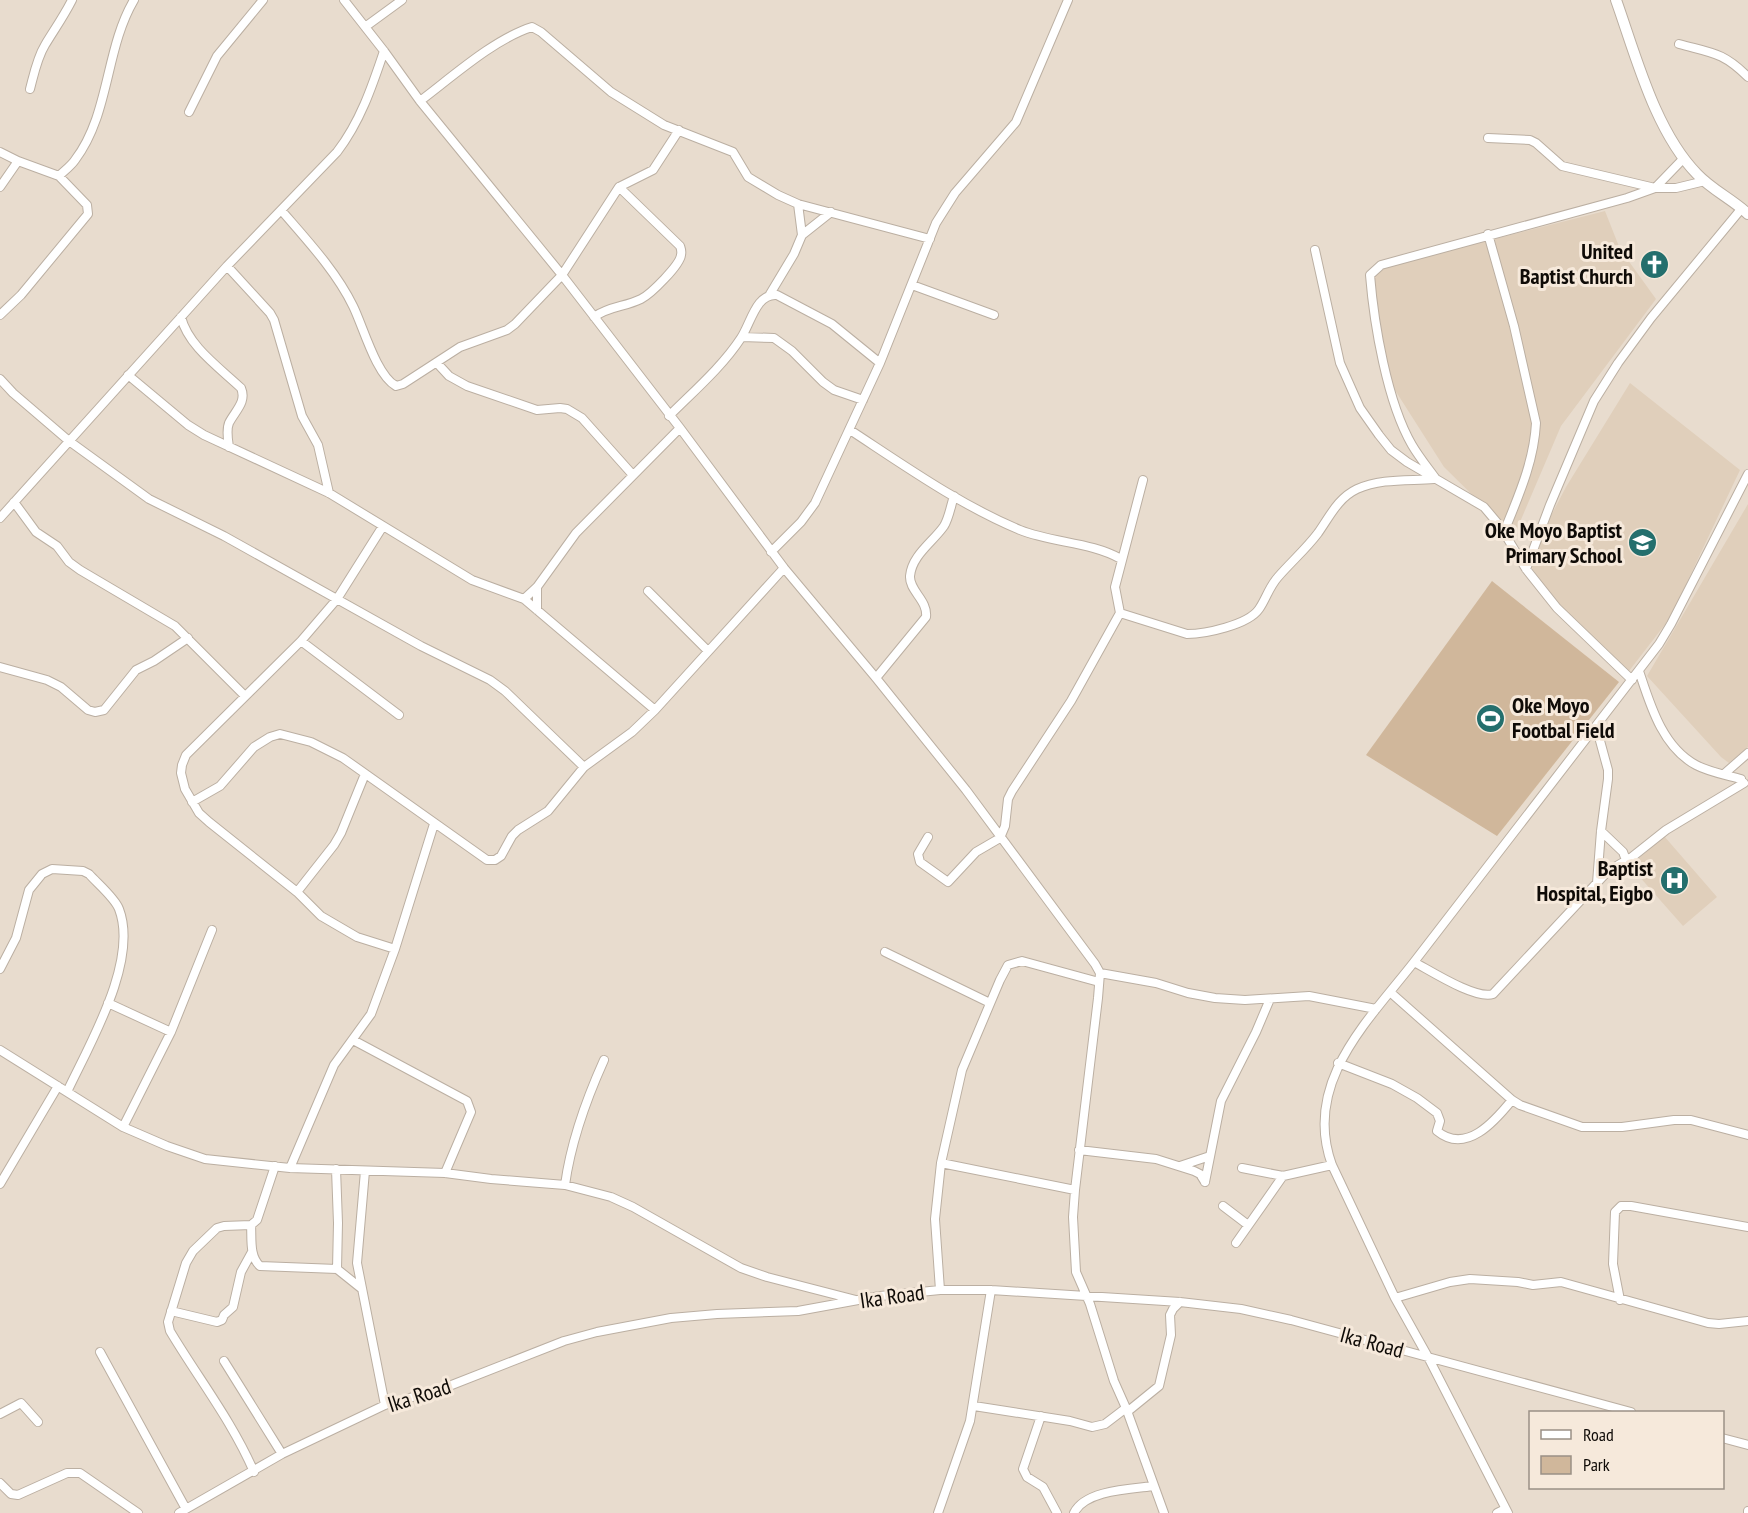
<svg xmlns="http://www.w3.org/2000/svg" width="1748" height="1513" font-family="'PT Sans Narrow',sans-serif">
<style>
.built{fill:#e0cfbb}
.green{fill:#d0b79b}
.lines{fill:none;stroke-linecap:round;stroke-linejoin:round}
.minor-casing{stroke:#bbafa2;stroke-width:10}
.major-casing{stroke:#bbafa2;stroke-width:12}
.minor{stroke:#fff;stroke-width:8}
.major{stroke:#fff;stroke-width:10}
.labels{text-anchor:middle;stroke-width:6;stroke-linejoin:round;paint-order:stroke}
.poi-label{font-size:22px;font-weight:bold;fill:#0f0b07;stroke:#f6e9db;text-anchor:end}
.street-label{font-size:22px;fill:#0f0b07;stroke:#f6e9db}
</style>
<rect width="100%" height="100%" fill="#e8dcce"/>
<path class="built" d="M1605 211 1620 249 1656 299 1561 426 1514 536 1444 467 1393 387 1373 301 1375 273 1381 268Z
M1630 383 1740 470 1670 618 1629 671 1554 599 1531 567 1544 529 1566 487Z
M1748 504V747L1729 763 1721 757 1647 676Z
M1664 836 1717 897 1683 926 1630 866Z"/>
<path class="green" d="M1492 581 1619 682 1497 836 1366 755Z"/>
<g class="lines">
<defs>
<path id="minor" d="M344 0 384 51 420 101 562 275 680 428 784 568 876 678 966 790 1095 964 1100 973 1098 998 1075 1190 1073 1217 1076 1272 1090 1304 1114 1381 1126 1408 1164 1513
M365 27 402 0
M1679 44C1712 53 1723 52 1748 77
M30 89C34 74 37 58 45 45 54 30 64 16 72 0
M420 101C452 77 494 39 532 27L541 32 611 92 664 125 733 152 748 177 778 195 798 204 930 239
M189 112 217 56 263 0
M1488 138 1530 140 1536 143 1562 166 1655 188H1676L1705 181
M0 152 18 161 59 176 87 205 88 214 21 295 0 315
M59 176C64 171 71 166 75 160 110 114 105 49 134 0
M0 187 18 161
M798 204 802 235
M281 210C306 239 336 271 353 306 363 326 376 375 396 386L403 384 460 347 507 330 515 324 562 275 619 187 653 170 679 130
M1488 234 1514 326 1536 423C1534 462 1518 497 1504 532
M1315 250 1340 363 1360 408 1379 435 1391 450 1407 462 1484 507 1500 526 1526 569 1557 608 1632 680
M227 266 270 313 274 320 302 416 318 445 329 493
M912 285 994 315
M770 294 794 254 802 235 831 212
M181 317C188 346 220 368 241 388 247 402 235 411 229 423 226 430 228 440 229 447
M594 317C609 306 625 307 641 299 651 294 680 265 681 255 682 251 681 249 680 246L619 187
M742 337 774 338 792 351 823 382 834 390 863 400
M437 363 449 376 467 386 537 410 560 408 567 409 582 418 632 474
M128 375 188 425 204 435 329 493 472 580 524 599 655 710
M0 379 13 393 69 441 149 499 224 536 421 646 490 680 505 691 584 767
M669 416C694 391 722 367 741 338 751 323 756 293 777 295L832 324 880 363
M850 430C905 466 960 505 1020 530 1053 543 1091 542 1121 559
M1436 479C1428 468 1419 457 1412 445 1387 402 1374 324 1370 275L1381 265 1627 198 1655 188 1683 159
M14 502 36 532 57 546 69 562 80 570 175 626 245 696
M0 518 227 266 337 152C360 122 372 87 384 51
M383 526 337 599 301 641 186 755 182 765 181 773 185 789 199 813 209 822 297 892 321 916 357 937 395 949
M771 552 801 522 815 503 880 363 936 223 955 193 1016 122 1068 0
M1526 569 1550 505 1594 401 1618 363 1651 318 1742 208
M648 591 708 651
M524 599 537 587 576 533 680 428
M537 610V587
M1120 613 1187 634C1205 634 1248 625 1259 609 1266 599 1269 587 1278 577 1291 562 1306 549 1318 533 1330 516 1338 498 1357 489 1381 478 1409 481 1434 479
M301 641 399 715
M0 667 47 680 61 687 88 710 95 712 104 710 136 670 154 661 188 638
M1639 671C1650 704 1662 747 1696 765 1709 772 1726 775 1741 779
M876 678 926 617C928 600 909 591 910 576 912 555 933 542 944 526 949 518 951 505 954 496
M1596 726 1608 770V779L1601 831 1597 883
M1724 774 1748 753
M192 802 220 786 254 747 270 737 280 734 311 742 343 758 487 860H495L501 856 512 836 518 830 548 811 584 767 632 732 655 710 784 568
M1601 831 1623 852 1626 860
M928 837 918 854 920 862 948 882 976 852 1000 838 1005 826 1008 799 1012 791 1071 701 1120 613 1115 587 1143 480
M297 892 334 845 341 833 365 774
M885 952 990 1003
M1414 962C1431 971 1476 1000 1493 994L1608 871 1632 857 1666 830 1744 783
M0 969 16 938 29 890 42 874 52 869 83 871 89 874C97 883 115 898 119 909 139 961 89 1045 67 1092
M1100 973 1156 983 1188 993 1215 998 1245 1000 1309 996 1376 1009
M1390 992 1512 1100 1520 1105 1582 1127H1622L1674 1120H1691L1748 1135
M108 1003 171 1032
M353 1040 467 1101 471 1112 445 1173
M0 1050 123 1127 167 1146 205 1159 290 1168 445 1173 491 1179 565 1185 611 1197 633 1207 741 1268 767 1277 856 1300
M1338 1063 1392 1084 1417 1098 1437 1113 1440 1121 1437 1131C1466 1155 1495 1121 1512 1100
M123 1127 171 1032 212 930
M1079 1150 1156 1159 1194 1171 1200 1174 1205 1182
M941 1163 1075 1190
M1180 1166 1210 1156
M290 1168 334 1065 371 1014 395 949 434 824
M1242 1168 1283 1176 1332 1165
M336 1169 338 1223 337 1269
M365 1171 357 1263 385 1405
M1205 1182 1221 1101 1256 1032 1270 999
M0 1184 58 1086
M565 1185C571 1141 586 1100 604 1060
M1223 1206 1248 1225
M251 1225C252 1238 249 1256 260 1266L337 1269 362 1289
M1236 1243 1283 1176
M940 1290 935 1219 941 1163 962 1070 1000 980 1008 965 1022 961 1099 982
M1395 1298 1450 1282 1470 1279 1518 1282 1533 1285 1561 1282 1708 1323 1719 1324 1748 1321
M1620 1300 1613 1264 1615 1212 1621 1206H1631L1748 1227
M171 1311 217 1322 222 1320 224 1315 233 1307 241 1272 252 1252
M100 1352 186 1509
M224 1361 282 1454
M974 1406 1070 1421 1092 1427 1105 1424 1126 1408
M1127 1412 1159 1386 1171 1335 1170 1315 1173 1309 1180 1302
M0 1414 21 1403 38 1422
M1041 1416 1023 1469 1027 1477 1043 1487 1057 1513
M1722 1438 1748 1445
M254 1472C232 1421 198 1378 170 1331L168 1322 186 1263 193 1251 217 1228 224 1226 251 1225 257 1220 275 1166
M0 1483 11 1494 18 1495 67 1473H80L138 1513
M179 1513 282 1454 385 1405 444 1388 564 1341 597 1332 671 1318 717 1314 798 1311 880 1296 940 1290H991L1180 1302 1241 1309 1291 1320 1631 1412
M938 1513 970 1421 991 1290
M1074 1513C1085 1490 1131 1489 1154 1486
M1497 1513 1505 1509
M1508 1513 1428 1357 1395 1298 1332 1165C1302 1083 1368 1021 1414 962L1659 644 1671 624 1748 474
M1748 1513V1511"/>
<path id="major" d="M1616 0C1636 56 1655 131 1697 174 1712 190 1732 199 1748 214"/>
</defs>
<use href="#minor" class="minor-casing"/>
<use href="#major" class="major-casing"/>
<use href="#minor" class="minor"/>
<use href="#major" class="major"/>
</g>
<defs>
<symbol id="church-disc" viewBox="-11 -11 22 22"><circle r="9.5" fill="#246f6d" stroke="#f6e9db"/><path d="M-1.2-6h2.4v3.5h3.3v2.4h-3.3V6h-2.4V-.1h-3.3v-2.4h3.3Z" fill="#fff"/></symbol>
<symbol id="school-disc" viewBox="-11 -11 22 22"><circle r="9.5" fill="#246f6d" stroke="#f6e9db"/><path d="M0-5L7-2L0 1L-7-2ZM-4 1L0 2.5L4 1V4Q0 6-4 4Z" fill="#fff"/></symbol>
<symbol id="stadium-disc" viewBox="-11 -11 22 22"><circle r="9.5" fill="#246f6d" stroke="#f6e9db"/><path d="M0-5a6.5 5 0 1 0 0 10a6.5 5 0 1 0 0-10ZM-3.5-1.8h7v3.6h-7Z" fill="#fff"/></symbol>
<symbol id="hospital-disc" viewBox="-11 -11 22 22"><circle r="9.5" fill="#246f6d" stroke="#f6e9db"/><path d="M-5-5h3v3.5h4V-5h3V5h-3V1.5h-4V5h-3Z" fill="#fff"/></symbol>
</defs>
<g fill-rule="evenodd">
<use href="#church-disc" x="1638" y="248" width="33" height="33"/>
<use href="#school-disc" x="1626" y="526" width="33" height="33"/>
<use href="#stadium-disc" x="1474" y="702" width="33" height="33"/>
<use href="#hospital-disc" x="1658" y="864" width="33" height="33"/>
</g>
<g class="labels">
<g class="poi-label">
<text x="1633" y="259">United<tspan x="1633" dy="25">Baptist Church</tspan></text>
<text x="1622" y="538">Oke Moyo Baptist<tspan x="1622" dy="25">Primary School</tspan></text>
<text x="1512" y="713" text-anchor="start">Oke Moyo<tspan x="1512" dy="25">Footbal Field</tspan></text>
<text x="1653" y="876">Baptist<tspan x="1653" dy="25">Hospital, Eigbo</tspan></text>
</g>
<g class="street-label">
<text transform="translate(892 1296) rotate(-8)" y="8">Ika Road</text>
<text transform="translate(1372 1342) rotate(15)" y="8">Ika Road</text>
<text transform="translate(419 1395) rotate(-18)" y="8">Ika Road</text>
</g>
</g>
<rect x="1529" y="1411" width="195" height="78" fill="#f6e9db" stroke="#9a9086" stroke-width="1.5"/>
<rect x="1541" y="1430" width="30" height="9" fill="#ffffff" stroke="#9a9086" stroke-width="1.5"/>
<text x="1583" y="1441" font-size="18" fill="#0f0b07">Road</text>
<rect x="1541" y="1456" width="30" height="18" fill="#d0b79b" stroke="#9a9086" stroke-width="1.5"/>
<text x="1583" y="1471" font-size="18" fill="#0f0b07">Park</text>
</svg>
